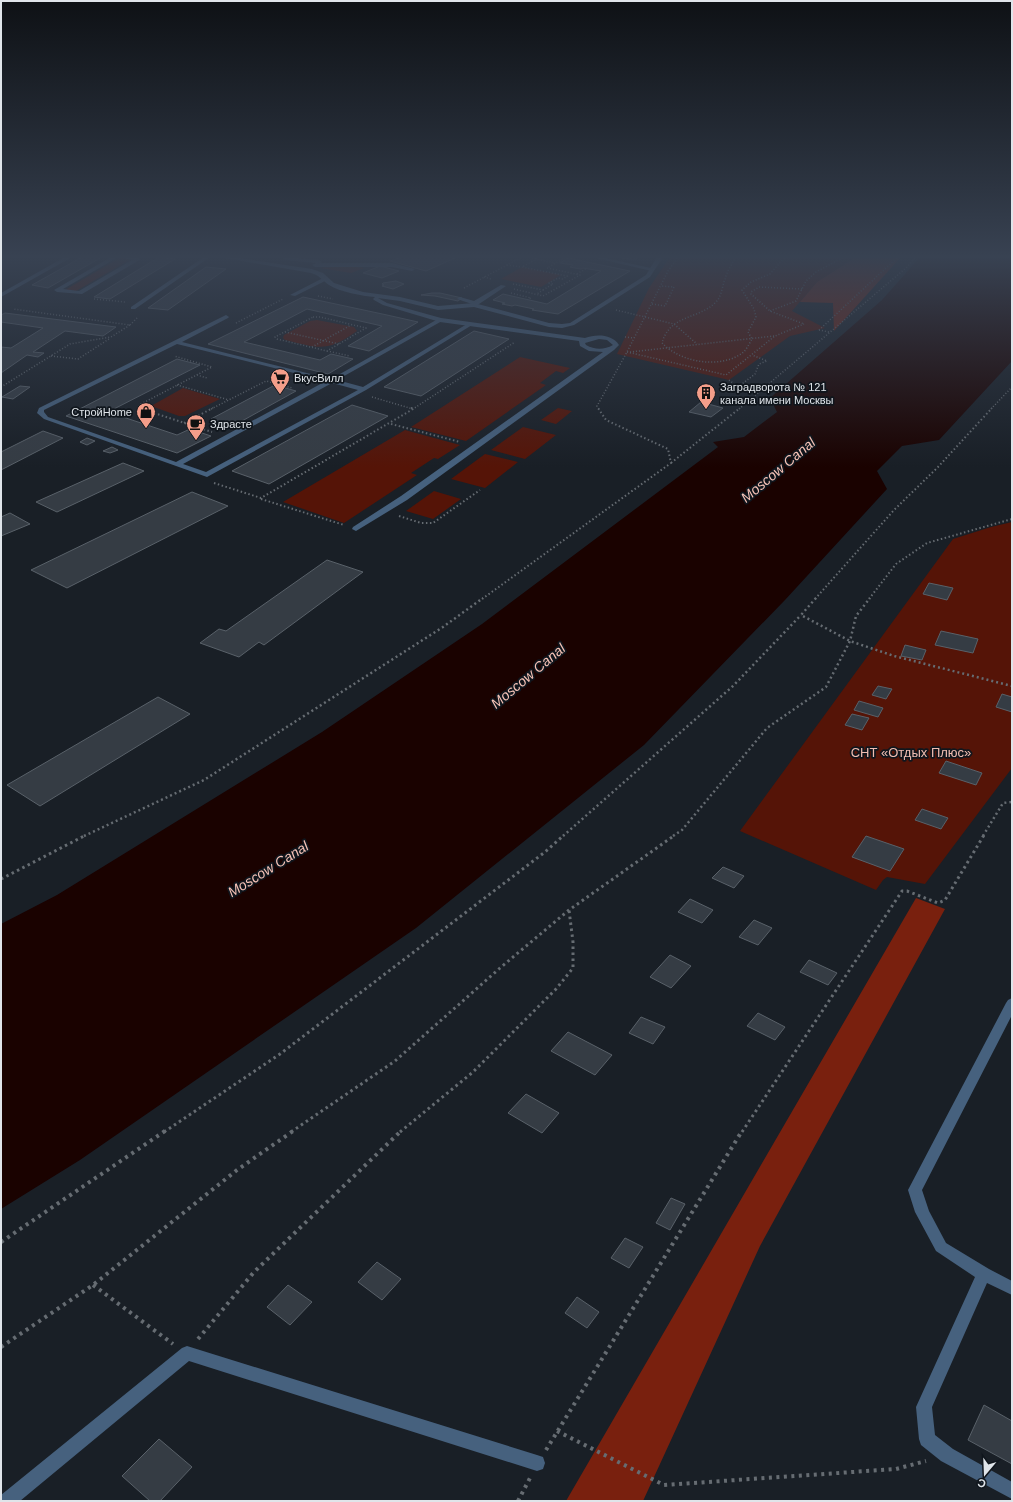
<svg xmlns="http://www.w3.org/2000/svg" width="1013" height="1502" font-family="Helvetica,sans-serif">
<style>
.green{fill:#551407}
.forest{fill:#79200e}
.water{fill:#1a0200}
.building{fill:#353c44;stroke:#596169}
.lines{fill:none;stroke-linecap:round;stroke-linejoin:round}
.path-far4{stroke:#666c72;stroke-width:1.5;stroke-dasharray:1 2;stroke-linecap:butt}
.path-far3{stroke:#666c72;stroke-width:2;stroke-dasharray:1.5 2.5;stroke-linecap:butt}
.path-far2{stroke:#666c72;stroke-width:2.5;stroke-dasharray:2 3;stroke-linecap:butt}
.path-far1{stroke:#666c72;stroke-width:3;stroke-dasharray:2.5 3.5;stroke-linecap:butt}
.path{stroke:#666c72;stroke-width:4;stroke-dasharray:3 4.5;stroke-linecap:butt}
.service{fill:#46617e;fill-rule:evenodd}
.minor{fill:#46617e;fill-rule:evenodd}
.labels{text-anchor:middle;stroke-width:3.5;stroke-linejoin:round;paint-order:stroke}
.far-poi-label{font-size:11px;fill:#e0e5ea;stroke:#10161d;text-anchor:start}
.park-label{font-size:13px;fill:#f1bdb1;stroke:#10161d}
.water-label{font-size:14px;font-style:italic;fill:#f8c4b8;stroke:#10161d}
</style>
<rect width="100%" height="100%" fill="#191f26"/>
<path class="green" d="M121 257 131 259 76 291 65 290Z
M670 257H856L817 282 792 311 825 328 790 336 729 380 617 354 649 288Z
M349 266 364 268 351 273 320 268Z
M522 267 561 275 541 287 501 279Z
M317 320 354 327 357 331C326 353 319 348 285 340L283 338 284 335 310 321Z
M520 357 570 368 563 373 556 371 540 383 546 385 466 441 411 427Z
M183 388 220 399 185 416H179L151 406Z
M558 408 572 411 556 424 541 420Z
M523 427 556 435 525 459 491 450Z
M405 430 460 445 438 459 434 458 411 473 417 475 344 523 283 502Z
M485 454 518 462 485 488 451 479Z
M434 491 461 499 433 519 406 511Z
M1012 522V768L925 884 887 877 883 880 876 890 740 831 953 539 991 527Z"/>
<path class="forest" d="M856 257H901L834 331 833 303 800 302 817 282Z
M916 898 945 909 760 1246 643 1501H566Z"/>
<path class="water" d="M920 257H1012V361L939 440 902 446 877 471 887 489 785 600 644 745 416 928 80 1160 1 1209V924L57 895 322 732 482 624 718 447 713 442 744 437 777 412 770 398 882 300Z"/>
<path class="building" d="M82 257H102L48 288 32 285Z
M159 257 175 259 110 299 94 297Z
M401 257H457L426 271 390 261Z
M616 257H638L636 260Z
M568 258 630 271 558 314 532 310 534 309 515 305 512 306 502 304 505 303 493 300 503 294 547 304 601 271 583 268 581 269 575 268 570 267 573 265 560 263Z
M380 266 399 271 382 278 363 273Z
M206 267 226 269 168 310 148 308Z
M396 281 404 284 393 289 382 286 384 285 382 284 383 283Z
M432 293H440L462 298 458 301 435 296 421 295Z
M303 297 387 315 418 322 369 351 348 346 382 326 307 309 244 342 320 360 331 354 353 359 328 374 208 344Z
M5 313 116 327 103 336 65 331 33 352 44 353 38 357 27 355 1 373V347L11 348 43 328 1 322V315Z
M474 331 509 339 421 396 384 387Z
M177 359 200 365 108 412 177 435 190 429 211 436 177 453 66 416Z
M275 385 296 391 233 426 211 419Z
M20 386 30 387 13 399 2 397Z
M701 402 723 408 711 417 689 412Z
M352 405 388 416 269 484 232 471Z
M43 431 63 438 1 470V452Z
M87 438 95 441 87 445 80 442Z
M112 447 118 450 110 453 103 451Z
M123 463 144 471 57 512 36 502Z
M192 492 228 506 67 588 31 570Z
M10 513 30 524 1 536V517Z
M327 560 363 572 264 645 259 642 239 657 200 643 219 629 226 631Z
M929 583 953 588 947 600 923 594Z
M941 631 978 639 973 653 935 645Z
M905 645 926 650 922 660 901 656Z
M878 686 892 689 886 699 872 695Z
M1002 694 1012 697V712L996 707Z
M158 697 190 714 40 806 7 785Z
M859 701 883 708 878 717 854 710Z
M852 714 869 718 862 730 845 725Z
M946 761 982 773 976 785 939 773Z
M922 809 948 818 941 829 915 820Z
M866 836 904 849 890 871 852 857Z
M723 867 744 876 734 888 712 878Z
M690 899 713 910 702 923 678 912Z
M754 920 772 928 758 945 739 937Z
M670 955 691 966 671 988 650 977Z
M809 960 837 973 828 985 800 972Z
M758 1013 785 1027 775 1040 747 1026Z
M641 1017 665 1027 653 1044 629 1033Z
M568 1032 612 1055 595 1075 551 1051Z
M526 1094 559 1113 542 1133 508 1113Z
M671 1198 685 1204 670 1230 656 1223Z
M625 1238 643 1247 629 1268 611 1258Z
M377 1262 401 1279 382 1300 358 1282Z
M288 1285 312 1302 290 1325 267 1307Z
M577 1297 599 1312 587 1328 565 1313Z
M984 1405 1012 1421V1464L968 1440Z
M159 1439 192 1467 160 1501H150L122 1476Z"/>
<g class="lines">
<path class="path-far4" d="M526 257 555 263
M540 257 522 267 567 276
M556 257 563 258
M736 257C732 264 727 271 725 279 722 286 722 296 716 302 698 320 670 314 662 343 680 362 718 369 741 354 746 351 749 344 752 339L748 332 756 317 754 309 742 290 751 282 770 274 785 257
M507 265 522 267
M577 274 587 268
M484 277 491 279
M513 284 543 290 537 294
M464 288 522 257
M514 289 543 296 580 275 547 268 567 257
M802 289 759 287 751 292V294L770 311 804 324
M543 290 553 284 549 283 558 278 562 279 568 276
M511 293 531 298 528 299
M318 296 333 299
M94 299 125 302
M652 304 665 306 674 287 661 286
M616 310 674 324 697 344
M770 311 796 301 806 281 816 272 844 257
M313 317H320L366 328 327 351 277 339 275 337Z
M236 323 283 299
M130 325 137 318
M819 330 898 257
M819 330 829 332
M285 332 339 344
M625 337 634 338
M312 347 351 325
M327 351 350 356
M627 352 726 375 775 336 804 324
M630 352 774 336
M51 356 78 359 109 339
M197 375 207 378
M729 380 738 387 760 392
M177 385 229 400
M1 387 70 344 111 337 130 325 13 309
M738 387 755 374 759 364 767 361 752 355
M372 397 413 409 515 342
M142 409 138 408 141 404 212 367 174 356
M211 409 266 381 292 388
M599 409 597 406 627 352 668 271 678 257
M739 409 906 268 916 257
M991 409 1012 387"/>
<path class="path-far3" d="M139 408 212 432
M411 408H414
M184 423 213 408
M391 424 460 442
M671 463 740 408
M214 483 261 498 413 409
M261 499 344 525
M399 516 421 523H433L480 490
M482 599 671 463 668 449 606 420 598 408
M815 599 894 510 938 467 992 408
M869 599 896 564 927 543 1012 519"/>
<path class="path-far2" d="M816 598 801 615 850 641 894 656 1012 686
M84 836 204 780 443 627 483 598
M563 836 733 686 801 615
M673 836 682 830 767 728 826 687 850 641 856 616 870 598
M983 836 1003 803 1012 802"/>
<path class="path-far1" d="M1 879 86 835
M164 1132 280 1054 545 852 564 835
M291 1132 395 1061 500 968 569 910 675 835
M400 1132 473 1072 556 989 573 968V942L569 910
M742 1132 902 891H907L938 903 945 900 984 835"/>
<path class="path" d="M1 1242 165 1131
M93 1285 173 1344
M198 1339 254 1272 401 1131
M1 1347 93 1285 237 1170 293 1131
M557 1431 664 1485 896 1469 926 1461
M546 1450 742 1131
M518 1501 530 1478"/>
<path class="service" d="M65 257H72L1 297V293Z
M111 257H118L63 289 79 291 132 260 120 257H134L141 259 82 294 57 292 54 290Z
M204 257H210L135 309H131V307Z
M283 257 319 260 322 262 320 263H392L415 269 412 271 392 267H315L312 265 316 263 285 260 283 259Z
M591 257H601L655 269 652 271Z
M325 277 328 279 327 280 295 296 290 295Z
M501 285 506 286 476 306H472V304L457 299 460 297 474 301Z
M226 315 229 317 228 318 182 342 331 379 438 319H442V321L337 380 363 387 467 324 472 325 366 390 207 477 44 419 37 413 39 408ZM177 344 326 381 176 462 48 417 44 412V410ZM332 383 358 390 206 472 183 464Z
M1012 998V1015L922 1190 929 1211 946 1243 989 1269 1012 1281V1295L987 1283 932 1407 935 1435 953 1449 1012 1482V1499L941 1461 921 1445 919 1439 916 1407 975 1277 936 1251 915 1212 908 1190 1006 1003 1008 1000Z
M187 1346 537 1455 543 1457 545 1463 543 1469 537 1471 189 1361 20 1501H1V1495L182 1348Z"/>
<path class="minor" d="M219 257H232L312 269 323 273 334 283 363 292 400 297 438 306 474 303 549 323 562 324 570 323 646 275 657 257H663L650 277 574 325 562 328 549 327 474 307 438 310 400 301 378 298 387 303 441 318 585 338C596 334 612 334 619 345L614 350 407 500 356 531 352 529 353 527 401 496 603 352 589 351 580 346 579 341 440 322 383 305 374 300 373 299 375 297C362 296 340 292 329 285 322 280 319 275 311 273ZM599 339 607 340 613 345C604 350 595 350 586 345L585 343Z"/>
</g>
<linearGradient id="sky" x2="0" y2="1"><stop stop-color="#0e1115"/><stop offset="0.55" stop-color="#384252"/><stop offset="1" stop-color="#384252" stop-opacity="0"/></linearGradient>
<rect width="1013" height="467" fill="url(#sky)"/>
<defs>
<symbol id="supermarket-pin" viewBox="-11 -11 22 30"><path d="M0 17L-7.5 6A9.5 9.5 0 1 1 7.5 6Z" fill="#f49e8a" stroke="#10161d"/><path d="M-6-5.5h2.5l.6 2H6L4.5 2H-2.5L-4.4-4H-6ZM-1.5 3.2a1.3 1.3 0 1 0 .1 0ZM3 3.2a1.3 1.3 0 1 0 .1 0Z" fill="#111"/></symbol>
<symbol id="building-pin" viewBox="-11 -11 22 30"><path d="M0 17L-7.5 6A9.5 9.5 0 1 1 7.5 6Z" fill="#f49e8a" stroke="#10161d"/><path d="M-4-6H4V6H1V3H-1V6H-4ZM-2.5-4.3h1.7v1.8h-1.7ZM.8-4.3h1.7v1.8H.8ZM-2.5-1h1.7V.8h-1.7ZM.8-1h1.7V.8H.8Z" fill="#111"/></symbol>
<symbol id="shop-pin" viewBox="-11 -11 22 30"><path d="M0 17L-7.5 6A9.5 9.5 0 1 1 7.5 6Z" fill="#f49e8a" stroke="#10161d"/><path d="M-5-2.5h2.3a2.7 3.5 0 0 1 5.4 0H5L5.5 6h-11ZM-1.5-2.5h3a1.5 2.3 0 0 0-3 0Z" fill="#111"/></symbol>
<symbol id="cafe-pin" viewBox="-11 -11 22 30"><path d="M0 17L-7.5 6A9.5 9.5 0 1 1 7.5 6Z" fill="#f49e8a" stroke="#10161d"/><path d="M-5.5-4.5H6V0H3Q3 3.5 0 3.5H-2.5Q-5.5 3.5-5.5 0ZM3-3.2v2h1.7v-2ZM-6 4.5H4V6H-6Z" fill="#111"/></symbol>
</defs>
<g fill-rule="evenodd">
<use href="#supermarket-pin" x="269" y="367" width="22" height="30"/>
<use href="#building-pin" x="695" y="382" width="22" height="30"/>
<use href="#shop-pin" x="135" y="401" width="22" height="30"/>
<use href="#cafe-pin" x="185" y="413" width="22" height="30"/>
</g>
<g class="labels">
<g class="far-poi-label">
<text x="294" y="382">ВкусВилл</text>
<text x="720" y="391">Заградворота № 121<tspan x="720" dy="13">канала имени Москвы</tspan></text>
<text x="132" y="416" text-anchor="end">СтройHome</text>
<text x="210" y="428">Здрасте</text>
</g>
<g class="park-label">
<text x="911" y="757">СНТ «Отдых Плюс»</text>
</g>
<g class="water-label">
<text transform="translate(778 470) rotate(-40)" y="5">Moscow Canal</text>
<text transform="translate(528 676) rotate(-40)" y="5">Moscow Canal</text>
<text transform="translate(268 869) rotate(-32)" y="5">Moscow Canal</text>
</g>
</g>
<rect width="1013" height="1502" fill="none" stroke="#e0e5ea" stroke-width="4"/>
<g transform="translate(985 1474) rotate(199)" stroke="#10161d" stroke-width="3" paint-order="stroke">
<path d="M0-3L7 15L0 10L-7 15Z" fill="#e0e5ea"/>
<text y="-6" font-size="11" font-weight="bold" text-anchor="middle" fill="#e0e5ea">С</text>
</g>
</svg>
